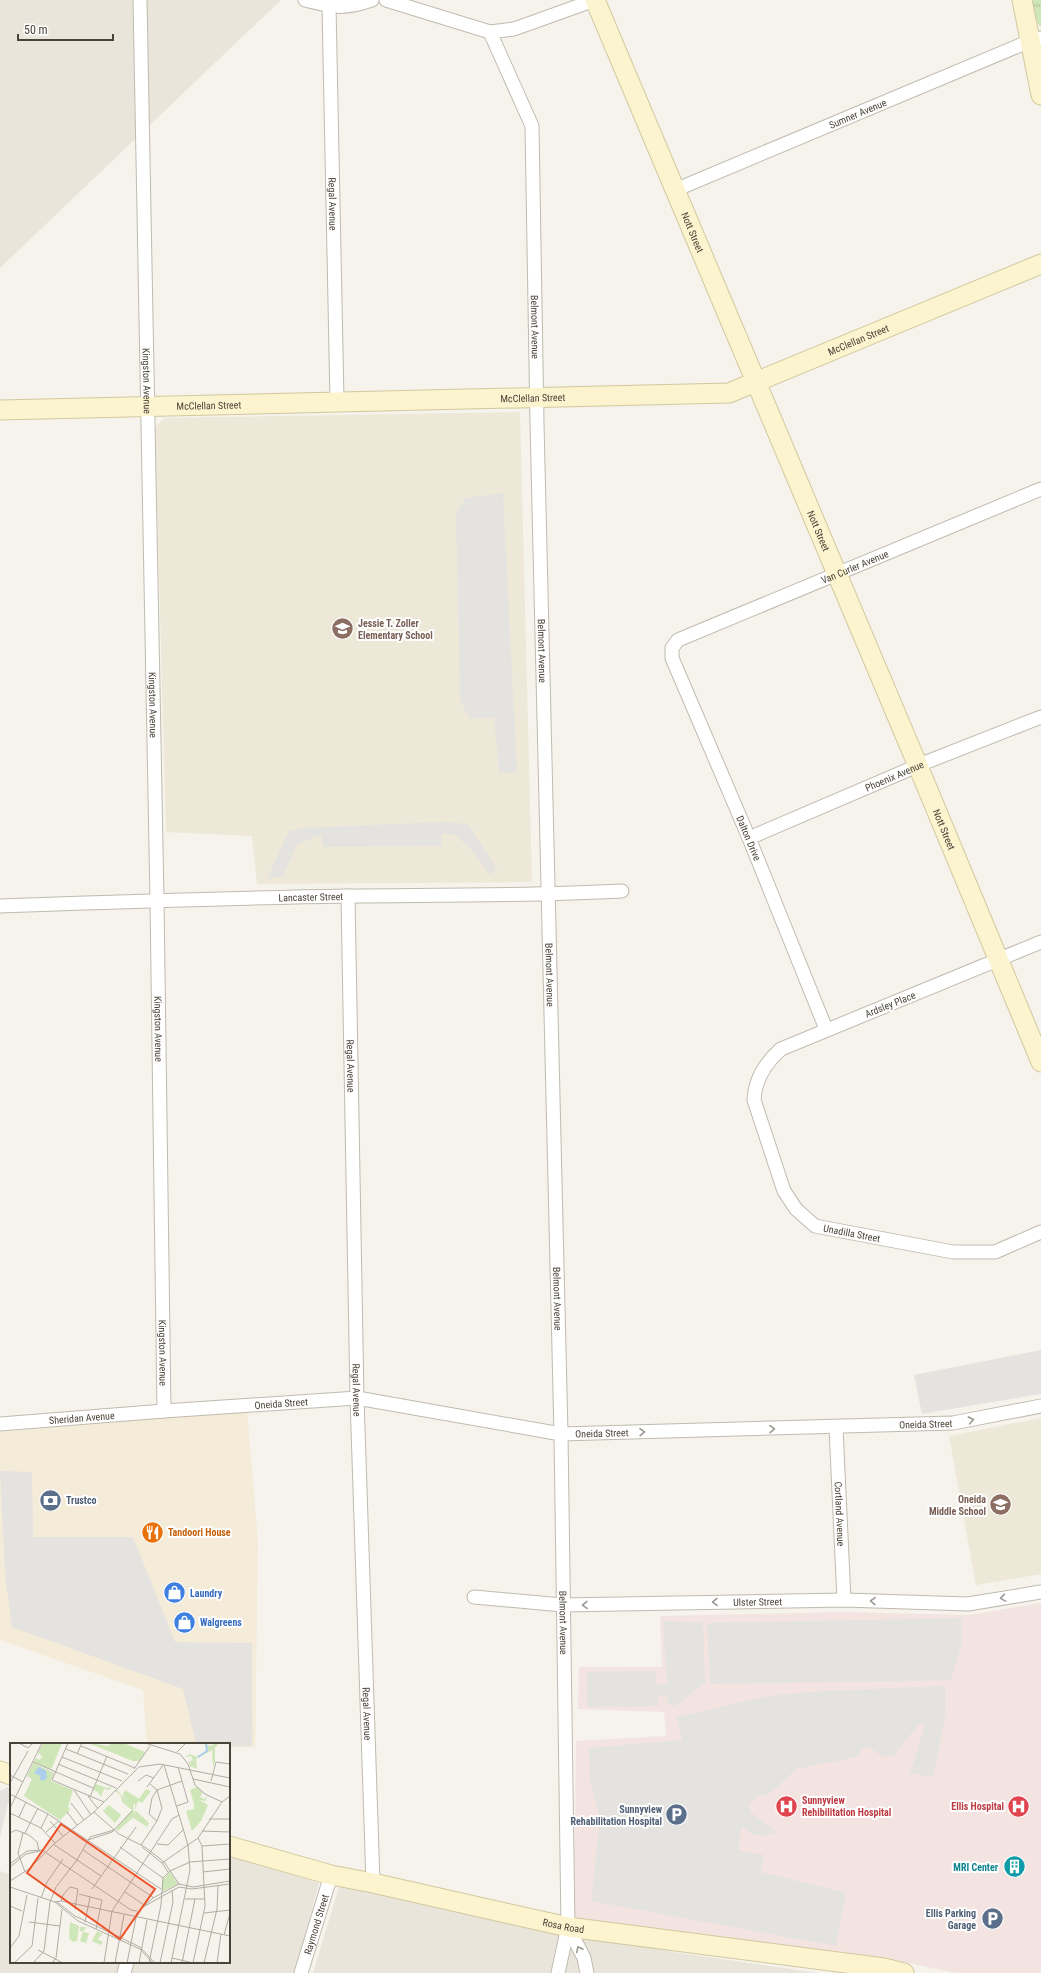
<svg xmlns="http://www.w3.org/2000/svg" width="1041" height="1973" font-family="'Roboto Condensed',sans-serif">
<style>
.residential{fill:#e9e5da}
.commercial{fill:#f5ebd9}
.education{fill:#ede8d7}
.medical{fill:#f4e4e1}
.grass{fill:url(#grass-tufts)}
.parking{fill:#e4e3e0}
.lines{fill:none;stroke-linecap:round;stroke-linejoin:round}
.street-casing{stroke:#c0bbaf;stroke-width:15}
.secondary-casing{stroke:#d2c89e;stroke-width:21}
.street{stroke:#fff;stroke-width:13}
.secondary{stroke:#fcf3cf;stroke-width:19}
.oneway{stroke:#9b9893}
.labels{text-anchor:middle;stroke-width:4;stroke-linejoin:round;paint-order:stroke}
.street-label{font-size:10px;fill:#49443a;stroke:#fff}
.education-label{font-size:10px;font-weight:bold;fill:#785e54;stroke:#fff;text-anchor:start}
.service-label{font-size:10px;font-weight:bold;fill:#4e5e75;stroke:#fff;text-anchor:end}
.food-label{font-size:10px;font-weight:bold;fill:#c56008;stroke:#fff;text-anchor:start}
.shop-label{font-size:10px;font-weight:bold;fill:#366cbe;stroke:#fff;text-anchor:start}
.health-label{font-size:10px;font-weight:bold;fill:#be3a42;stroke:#fff;text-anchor:start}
.culture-label{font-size:10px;font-weight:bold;fill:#0d838f;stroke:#fff;text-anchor:end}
.inset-river{fill:none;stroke:#adcfed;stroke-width:2}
.inset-road{fill:none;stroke:#b0ada5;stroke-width:1}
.view{fill:#ee532a;fill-opacity:0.15;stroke:#ee532a;stroke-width:2}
.inset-edge{fill:none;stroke:#49443a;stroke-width:2}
</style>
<defs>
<pattern id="grass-tufts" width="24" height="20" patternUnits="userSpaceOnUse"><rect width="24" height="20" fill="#cfe6b8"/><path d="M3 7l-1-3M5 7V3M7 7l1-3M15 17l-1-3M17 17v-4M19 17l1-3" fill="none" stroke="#b3c69f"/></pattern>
</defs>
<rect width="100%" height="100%" fill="#f5f3ec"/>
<path class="residential" d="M0 0H281L0 268Z
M229 1856 319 1883 295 1973H0V1871L11 1875V1962H229Z
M339 1887 673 1952 819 1973H313Z"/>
<path class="commercial" d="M247 1411 258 1541 255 1747H229V1744H147L143 1690 0 1640V1432Z"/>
<path class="education" d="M520 412 532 882 257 884 252 836 166 832 155 427 165 418Z
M1041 1418V1574L976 1585 949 1436Z"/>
<path class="medical" d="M1041 1603V1973H956L885 1958 574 1919 576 1741 666 1736 664 1712 578 1709 579 1667H662L660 1616 843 1612 969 1615Z"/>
<path class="grass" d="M1030 0H1041V27L1035 20Z"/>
<path class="parking" d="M503 493 517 773H499L494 717 470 719 460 700 456 513 466 498Z
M444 822 468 824 497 869 490 875 468 846 453 834H442V846L324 847 321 835 297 844 283 876 267 879 289 831 300 828Z
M1041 1350V1394L922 1414 914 1375Z
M0 1471 32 1472 33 1537H133L175 1642 252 1643V1746H229V1744H196L183 1689 12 1627 5 1574Z
M961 1618 962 1643 951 1680 710 1684 707 1623Z
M663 1621 703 1623 705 1683 675 1706 668 1705 667 1696 658 1695V1706L587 1707V1672L656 1671V1685L667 1684Z
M945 1686V1718L933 1777 910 1773 925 1725H918L894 1755 883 1757 869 1747 861 1750 856 1757 796 1769 771 1793 757 1797 748 1804 751 1812 776 1832 761 1836 750 1833 742 1826 738 1850 764 1855 761 1872 846 1893 836 1946 591 1901 600 1819 590 1781 589 1748 682 1740 677 1717 768 1696 823 1691Z
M7 1787 11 1789V1804L8 1803 0 1838V1791Z"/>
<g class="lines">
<defs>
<g id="street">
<path id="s1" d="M140 0 157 900 164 1411"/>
<path d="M305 0C333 7 344 10 372 0"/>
<path d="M386 0 490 32 514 29 595 0"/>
<path id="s2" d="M329 6 337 401"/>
<path id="s3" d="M490 32 532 126 537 423 561 1434 568 1927 558 1973"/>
<path id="s4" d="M675 190 1030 41 1041 38"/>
<path id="s5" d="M749 838 924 763 1041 717"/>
<path id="s6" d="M348 896 357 1398 373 1883"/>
<path id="s7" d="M0 906C116 902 231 898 347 896 438 895 530 896 622 891"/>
<path id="s8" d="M1041 942 781 1049C765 1063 755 1079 754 1100L784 1191 796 1209 815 1226 953 1252H995L1041 1232"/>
<path id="s9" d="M826 1029 749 838 672 658V648L678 640 1041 489"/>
<path id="s10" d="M0 1424 164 1411 357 1398 561 1434 953 1423 1041 1406"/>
<path id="s11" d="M836 1428 844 1600"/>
<path id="s12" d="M474 1597 562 1605 844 1600 968 1604 1041 1592"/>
<path d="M568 1927 584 1958 587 1973"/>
<path d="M124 1973 127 1962"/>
<path id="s13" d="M301 1973 331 1875"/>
</g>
<g id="secondary">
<path id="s14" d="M595 0 918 766 1041 1062"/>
<path d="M1022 0 1041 95"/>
<path id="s15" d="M0 410 729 393 1041 264"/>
<path d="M0 1771 11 1775"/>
<path id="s16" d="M229 1846 331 1875 373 1883 568 1927 884 1968 904 1973"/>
</g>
</defs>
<use href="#street" class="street-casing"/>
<use href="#secondary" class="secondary-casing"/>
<use href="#street" class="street"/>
<use href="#secondary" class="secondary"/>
</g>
<defs><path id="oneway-chevron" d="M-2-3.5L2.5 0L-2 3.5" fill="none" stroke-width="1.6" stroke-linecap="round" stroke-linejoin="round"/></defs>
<g class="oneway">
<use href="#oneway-chevron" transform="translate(971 1420) rotate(-11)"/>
<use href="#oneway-chevron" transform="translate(772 1429) rotate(-1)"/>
<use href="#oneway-chevron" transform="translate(642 1432) rotate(-1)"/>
<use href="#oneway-chevron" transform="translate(1003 1598) rotate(171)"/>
<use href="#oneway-chevron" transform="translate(873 1601) rotate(-178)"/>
<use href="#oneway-chevron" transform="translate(715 1602) rotate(179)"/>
<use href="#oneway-chevron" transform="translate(585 1605) rotate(179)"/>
<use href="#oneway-chevron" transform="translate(579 1949) rotate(-117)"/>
</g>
<defs>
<symbol id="school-disc" viewBox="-11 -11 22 22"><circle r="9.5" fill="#8d6e63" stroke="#fff"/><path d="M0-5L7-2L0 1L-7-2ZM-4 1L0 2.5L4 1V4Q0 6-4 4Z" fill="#fff"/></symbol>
<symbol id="bank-disc" viewBox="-11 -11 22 22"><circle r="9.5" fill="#5c6f8a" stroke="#fff"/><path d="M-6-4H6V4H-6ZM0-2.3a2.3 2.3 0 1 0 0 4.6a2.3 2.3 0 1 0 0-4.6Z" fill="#fff"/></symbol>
<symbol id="restaurant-disc" viewBox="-11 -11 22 22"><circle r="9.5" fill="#e8710a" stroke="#fff"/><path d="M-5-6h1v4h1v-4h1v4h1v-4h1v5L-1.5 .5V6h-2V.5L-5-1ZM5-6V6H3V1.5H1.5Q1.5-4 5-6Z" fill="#fff"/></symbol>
<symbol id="shop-disc" viewBox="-11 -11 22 22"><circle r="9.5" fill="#3f7fe0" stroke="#fff"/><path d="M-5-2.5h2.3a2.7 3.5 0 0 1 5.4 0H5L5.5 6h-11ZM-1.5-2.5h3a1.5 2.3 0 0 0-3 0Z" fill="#fff"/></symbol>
<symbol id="hospital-disc" viewBox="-11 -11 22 22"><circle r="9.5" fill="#e0444e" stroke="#fff"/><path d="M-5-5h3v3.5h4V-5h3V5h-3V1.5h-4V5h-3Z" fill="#fff"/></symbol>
<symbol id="parking-disc" viewBox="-11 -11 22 22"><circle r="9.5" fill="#5c6f8a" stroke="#fff"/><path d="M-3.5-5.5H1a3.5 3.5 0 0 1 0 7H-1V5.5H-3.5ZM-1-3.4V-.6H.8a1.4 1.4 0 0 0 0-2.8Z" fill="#fff"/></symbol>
<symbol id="building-disc" viewBox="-11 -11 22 22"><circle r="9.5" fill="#0f9aa8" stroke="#fff"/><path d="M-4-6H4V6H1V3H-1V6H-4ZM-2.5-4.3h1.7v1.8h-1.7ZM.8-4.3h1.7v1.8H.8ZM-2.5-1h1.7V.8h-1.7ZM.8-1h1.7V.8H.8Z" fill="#fff"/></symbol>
</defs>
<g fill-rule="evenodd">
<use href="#school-disc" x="330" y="616" width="25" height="25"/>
<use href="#bank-disc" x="38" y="1488" width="25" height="25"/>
<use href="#school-disc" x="988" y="1492" width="25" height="25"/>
<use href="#restaurant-disc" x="140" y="1520" width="25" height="25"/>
<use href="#shop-disc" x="162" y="1580" width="25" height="25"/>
<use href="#shop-disc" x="172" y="1610" width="25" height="25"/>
<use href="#hospital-disc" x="774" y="1794" width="25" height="25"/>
<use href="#hospital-disc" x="1006" y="1794" width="25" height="25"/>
<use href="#parking-disc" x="664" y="1802" width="25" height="25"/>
<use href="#building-disc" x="1002" y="1854" width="25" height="25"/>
<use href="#parking-disc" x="980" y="1906" width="25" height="25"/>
</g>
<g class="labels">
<g class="street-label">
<text dy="4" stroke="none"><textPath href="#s4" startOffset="198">Sumner Avenue</textPath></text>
<text dy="4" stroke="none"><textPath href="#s2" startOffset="198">Regal Avenue</textPath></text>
<text dy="4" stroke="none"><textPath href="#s14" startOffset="252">Nott Street</textPath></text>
<text dy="4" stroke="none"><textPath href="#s3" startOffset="304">Belmont Avenue</textPath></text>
<text dy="4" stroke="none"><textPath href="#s15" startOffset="869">McClellan Street</textPath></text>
<text dy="4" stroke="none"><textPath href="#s1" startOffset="381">Kingston Avenue</textPath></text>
<text dy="4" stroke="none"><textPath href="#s15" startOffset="533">McClellan Street</textPath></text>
<text dy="4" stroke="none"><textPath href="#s15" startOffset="209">McClellan Street</textPath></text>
<text dy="4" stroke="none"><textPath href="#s14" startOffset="576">Nott Street</textPath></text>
<text dy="4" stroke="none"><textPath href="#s9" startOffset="613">Van Curler Avenue</textPath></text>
<text dy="4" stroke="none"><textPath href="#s3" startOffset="628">Belmont Avenue</textPath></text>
<text dy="4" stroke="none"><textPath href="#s1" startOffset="705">Kingston Avenue</textPath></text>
<text dy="4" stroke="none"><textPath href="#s5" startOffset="158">Phoenix Avenue</textPath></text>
<text dy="4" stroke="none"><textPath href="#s14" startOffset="900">Nott Street</textPath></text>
<text transform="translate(749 838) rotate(67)" y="4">Dalton Drive</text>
<text dy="4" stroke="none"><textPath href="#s7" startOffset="311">Lancaster Street</textPath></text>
<text dy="4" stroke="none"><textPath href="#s3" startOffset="952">Belmont Avenue</textPath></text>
<text transform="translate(890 1004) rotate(-22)" y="4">Ardsley Place</text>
<text dy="4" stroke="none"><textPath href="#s1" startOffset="1029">Kingston Avenue</textPath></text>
<text dy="4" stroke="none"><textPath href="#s6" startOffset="170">Regal Avenue</textPath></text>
<text dy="4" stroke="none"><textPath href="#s8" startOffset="521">Unadilla Street</textPath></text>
<text dy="4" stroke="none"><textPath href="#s3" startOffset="1276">Belmont Avenue</textPath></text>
<text dy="4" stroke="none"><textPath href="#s1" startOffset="1353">Kingston Avenue</textPath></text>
<text dy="4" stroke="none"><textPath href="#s6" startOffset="494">Regal Avenue</textPath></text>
<text dy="4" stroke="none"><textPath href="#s10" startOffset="282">Oneida Street</textPath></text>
<text dy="4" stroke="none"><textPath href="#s10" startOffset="82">Sheridan Avenue</textPath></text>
<text dy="4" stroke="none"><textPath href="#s10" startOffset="930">Oneida Street</textPath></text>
<text dy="4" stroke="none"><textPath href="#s10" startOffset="606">Oneida Street</textPath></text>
<text dy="4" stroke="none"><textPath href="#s11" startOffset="86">Cortland Avenue</textPath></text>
<text dy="4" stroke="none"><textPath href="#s12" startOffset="284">Ulster Street</textPath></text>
<text dy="4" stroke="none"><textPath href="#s3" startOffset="1600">Belmont Avenue</textPath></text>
<text dy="4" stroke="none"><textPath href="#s6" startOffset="818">Regal Avenue</textPath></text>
<text dy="4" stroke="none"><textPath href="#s13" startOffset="51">Raymond Street</textPath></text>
<text dy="4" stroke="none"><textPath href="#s16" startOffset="344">Rosa Road</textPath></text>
</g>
<g class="education-label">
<text x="358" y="627">Jessie T. Zoller<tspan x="358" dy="12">Elementary School</tspan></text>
<text x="986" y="1503" text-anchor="end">Oneida<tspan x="986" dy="12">Middle School</tspan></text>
</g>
<g class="service-label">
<text x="66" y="1504" text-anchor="start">Trustco</text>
<text x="662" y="1813">Sunnyview<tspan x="662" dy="12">Rehabilitation Hospital</tspan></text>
<text x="976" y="1917">Ellis Parking<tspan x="976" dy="12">Garage</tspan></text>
</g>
<g class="food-label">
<text x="168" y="1536">Tandoori House</text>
</g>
<g class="shop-label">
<text x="190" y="1597">Laundry</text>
<text x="200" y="1626">Walgreens</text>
</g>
<g class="health-label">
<text x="802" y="1804">Sunnyview<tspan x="802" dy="12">Rehibilitation Hospital</tspan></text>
<text x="1004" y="1810" text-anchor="end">Ellis Hospital</text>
</g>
<g class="culture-label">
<text x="998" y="1871">MRI Center</text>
</g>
</g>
<g transform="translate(10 1743)">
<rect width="220" height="220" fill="#f5f3ec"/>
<path d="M78 0 99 3 101 0H113L135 9 129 18H123ZM206 0H209L205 5V19L203 24 202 7 186 16 187 26 180 23 179 19 183 17 181 13 174 14 180 11 187 14 197 8 196 2 201 3ZM86 41 97 45 102 44 99 47 94 46 91 54 88 49 83 47ZM187 44 193 49 190 54 194 56 198 53 195 58 189 57 184 61 180 47ZM136 46 141 48 132 60 128 58 125 67 139 80 137 84 122 74 108 88 106 86 108 83 112 84 121 74 125 73V61L116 56 113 51 115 47 129 56ZM99 62 111 72 105 80 93 68ZM160 129 168 141 152 149V138Z" fill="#cfe6b8"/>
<path d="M106 46 117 57 122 55 125 59 123 63 125 73 112 84 108 83 122 67 112 59 111 52 105 48Z" fill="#cfe6b8"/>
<path d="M33 0H52L41 27 24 19 26 15 30 17 32 13 28 10ZM23 20 44 30 41 38 63 47 58 64 60 67 50 77 14 53 22 36 17 33ZM189 57 198 62 191 78 182 88 176 68 184 66V61Z" fill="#cfe6b8"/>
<path d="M60 179 69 183 67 198 63 199 59 195ZM70 184H76L73 189 79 190 76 200 70 198 73 189 70 188ZM87 188 93 191 87 196 93 199 91 202 82 198Z" fill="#cfe6b8"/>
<path d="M29 24 36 28 37 35 33 38 29 36 31 33 24 30Z" fill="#adcfed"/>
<path class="inset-river" d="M188 14 197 8 196 0"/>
<path class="inset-road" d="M9 0 18 5 23 0M58 0 42 37 94 59M135 0 170 11 178 21 185 42 195 51 212 59 220 53M71 3 125 25M56 6 118 31M167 9 176 0M67 11 72 0M52 14 112 38M23 19 83 45M48 21 106 45M154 22 178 102 180 127 161 220M124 26 140 3M0 32 13 39M183 36 220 44M128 38 136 32 144 35M201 38 206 19 220 21M0 40 18 8M137 44 153 22M64 47 81 72M0 51 38 71 151 146M78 53 88 66M80 54 97 13M61 60 74 77M167 63 178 59 168 24M0 65 32 0M57 69 67 82M84 69 109 91 135 104 154 119 169 141M0 70 31 85 45 100M9 74 16 59M199 76H220M40 78 53 93M147 78 139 71 142 55 147 47 172 38M31 85 38 71M192 88 220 89M36 89 49 78M0 90 6 87 19 92 27 99 29 108M13 90 8 110 15 129M15 90 28 65M78 97 102 89 122 68M43 101 91 133M147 101 158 102 173 87M131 102 147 78 152 65 147 47 140 41M192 103 220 101M110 104 153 135M132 104 152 120 158 129M73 107 144 155M152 120 188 95 212 59M0 121 17 108 32 107 121 167 127 168M0 124 16 111 30 108M193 129 220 126M0 138 19 126 45 100 84 69 129 24 150 21 220 35M0 144 45 159 51 158 220 193M82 146 126 84M115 149 134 162M69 151 92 157 86 186M31 155 37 139 53 116M175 156H195M51 158 53 152 60 144 68 146 65 166M45 159 68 178 130 206 143 220M47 159 65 173 130 204 145 220M0 163 12 168M133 164 143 155 169 141 183 144 220 138M194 170 220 167M19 179 50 183M75 179 80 154M214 192 220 170M0 205 9 193 17 152M28 207 53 220M162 215 183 220M4 220 22 203 28 155M23 220 34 208 40 159 46 144 67 117 80 94 104 87M42 220 46 215 52 166M94 220 102 168 162 76 169 72M105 220 114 172M117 220 127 170 133 164 169 144 182 146 220 141M129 220 137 177M139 220 151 162 153 135 160 128 180 119 220 116M150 220 163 159 162 147M172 220 185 156M183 220 195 163 192 103 188 95M194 220 207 166 208 142M207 220 211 191"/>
<path class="view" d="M51 81 145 146 110 196 17 130Z"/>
<rect width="220" height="220" class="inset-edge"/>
</g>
<path d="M18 34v6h95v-6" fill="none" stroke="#49443a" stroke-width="2"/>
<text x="24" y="34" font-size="12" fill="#49443a" stroke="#ffffff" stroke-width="3" paint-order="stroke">50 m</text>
</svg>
